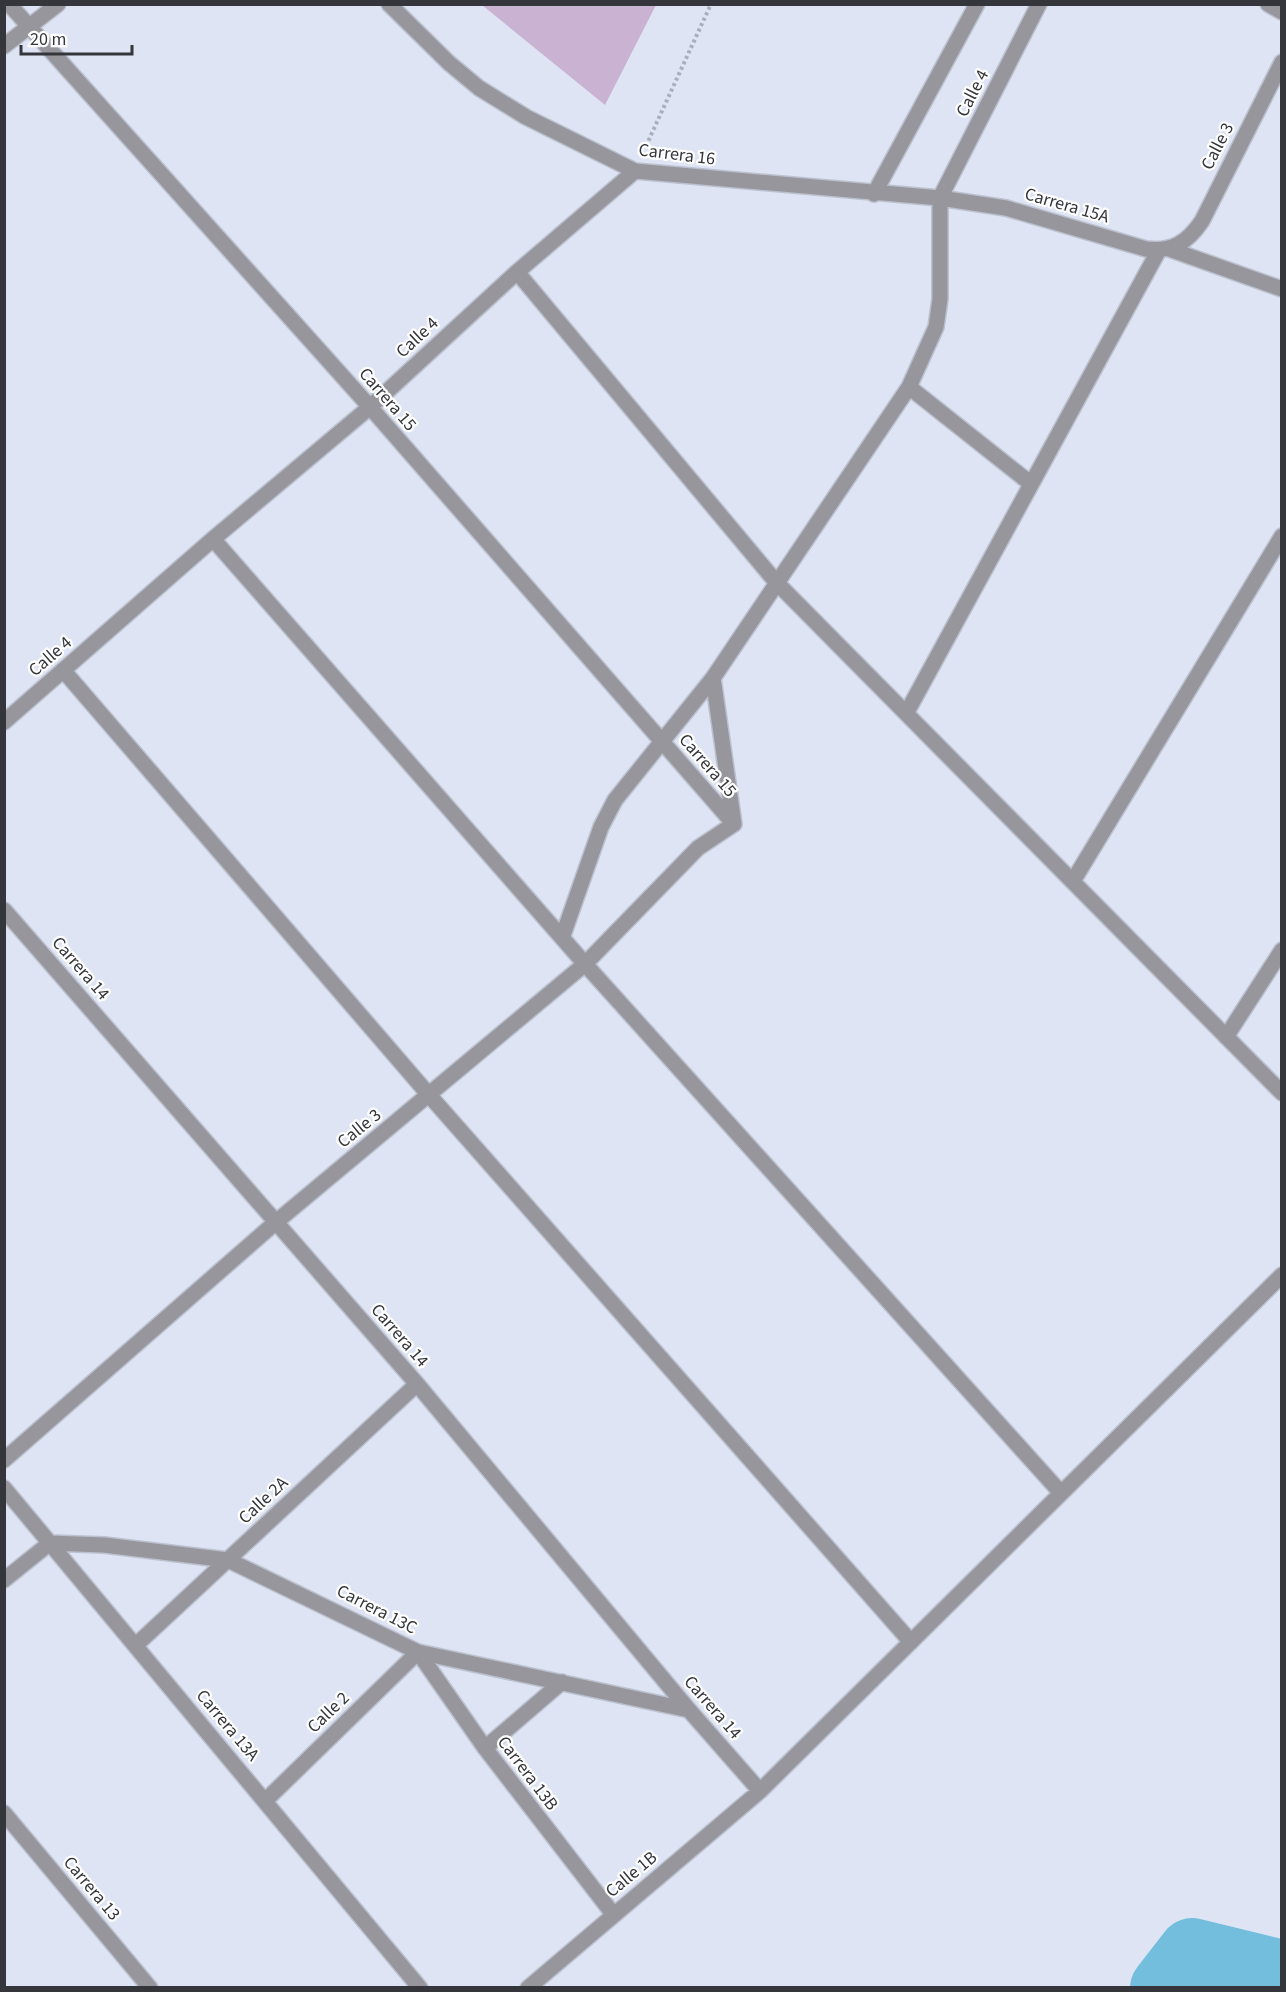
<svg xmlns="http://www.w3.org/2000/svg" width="1286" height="1992" font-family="'Source Sans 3',sans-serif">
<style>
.green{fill:#cab2d3}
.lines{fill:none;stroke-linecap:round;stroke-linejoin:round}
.river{stroke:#73bedc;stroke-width:68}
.minor-casing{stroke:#bcc1cf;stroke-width:18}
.path{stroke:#a9aebb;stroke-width:4;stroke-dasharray:3 3;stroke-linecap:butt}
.minor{stroke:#97969d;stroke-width:15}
.labels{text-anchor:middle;stroke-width:4.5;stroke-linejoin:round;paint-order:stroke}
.street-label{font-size:18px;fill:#34363c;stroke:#fff}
</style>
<rect width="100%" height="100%" fill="#dee4f4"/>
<path class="green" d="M482 5H656L605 105Z"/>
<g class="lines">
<path class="river" d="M1164 1988 1192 1952 1282 1974"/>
<defs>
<path id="minor" d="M9 4 370 407 734 824
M389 4 449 63 479 88 526 117 635 171 940 198 1006 208 1146 249C1172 252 1187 243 1202 221L1282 62
M1268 4 1282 12
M4 46 58 4
M874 194 977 4
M1169 249 1282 289
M517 272 776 582 1282 1093
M909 387 1030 483
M213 539 585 964 1061 1493
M63 670 429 1095 911 1642
M907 712 1159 250
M4 722 213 539 370 407 517 272 635 171
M734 824 713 678 909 387 936 327 940 299V198L1039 4
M1073 881 1282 536
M4 910 417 1384 689 1710 760 1791
M562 938 601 827 615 800 713 678
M1226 1037 1282 950
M4 1460 276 1222 585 964 698 848 734 824
M4 1488 420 1988
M4 1580 50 1543 104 1545 228 1560 418 1652 689 1710
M136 1645 417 1384
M485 1748 562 1682
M265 1801 418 1652 485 1748 613 1914
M4 1813 150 1988
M528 1988 760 1791 1282 1275"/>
</defs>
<use href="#minor" class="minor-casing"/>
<path class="path" d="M646 146 711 4"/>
<use href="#minor" class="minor"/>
</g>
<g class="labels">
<g class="street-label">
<text transform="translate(972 93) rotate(-63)" y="6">Calle 4</text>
<text transform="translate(1217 146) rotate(-63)" y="6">Calle 3</text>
<text transform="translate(677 154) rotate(7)" y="6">Carrera 16</text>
<text transform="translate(1067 205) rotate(16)" y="6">Carrera 15A</text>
<text transform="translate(417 337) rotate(-43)" y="6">Calle 4</text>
<text transform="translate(388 399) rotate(49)" y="6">Carrera 15</text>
<text transform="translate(50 656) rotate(-41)" y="6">Calle 4</text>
<text transform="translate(708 765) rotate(49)" y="6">Carrera 15</text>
<text transform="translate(81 968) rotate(49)" y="6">Carrera 14</text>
<text transform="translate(359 1128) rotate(-39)" y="6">Calle 3</text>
<text transform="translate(400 1335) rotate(49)" y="6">Carrera 14</text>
<text transform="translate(263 1500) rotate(-43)" y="6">Calle 2A</text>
<text transform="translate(377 1609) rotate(27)" y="6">Carrera 13C</text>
<text transform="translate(713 1707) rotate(49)" y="6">Carrera 14</text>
<text transform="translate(328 1712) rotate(-44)" y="6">Calle 2</text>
<text transform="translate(228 1725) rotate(50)" y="6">Carrera 13A</text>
<text transform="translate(528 1773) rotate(53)" y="6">Carrera 13B</text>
<text transform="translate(631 1874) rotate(-40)" y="6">Calle 1B</text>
<text transform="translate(92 1888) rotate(50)" y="6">Carrera 13</text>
</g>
</g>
<rect width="1286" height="1992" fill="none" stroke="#34363c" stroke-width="12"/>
<path d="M21 45v9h111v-9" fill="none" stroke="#34363c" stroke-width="3"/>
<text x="30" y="45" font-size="18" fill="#34363c" stroke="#ffffff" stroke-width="4.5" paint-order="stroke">20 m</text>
</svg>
